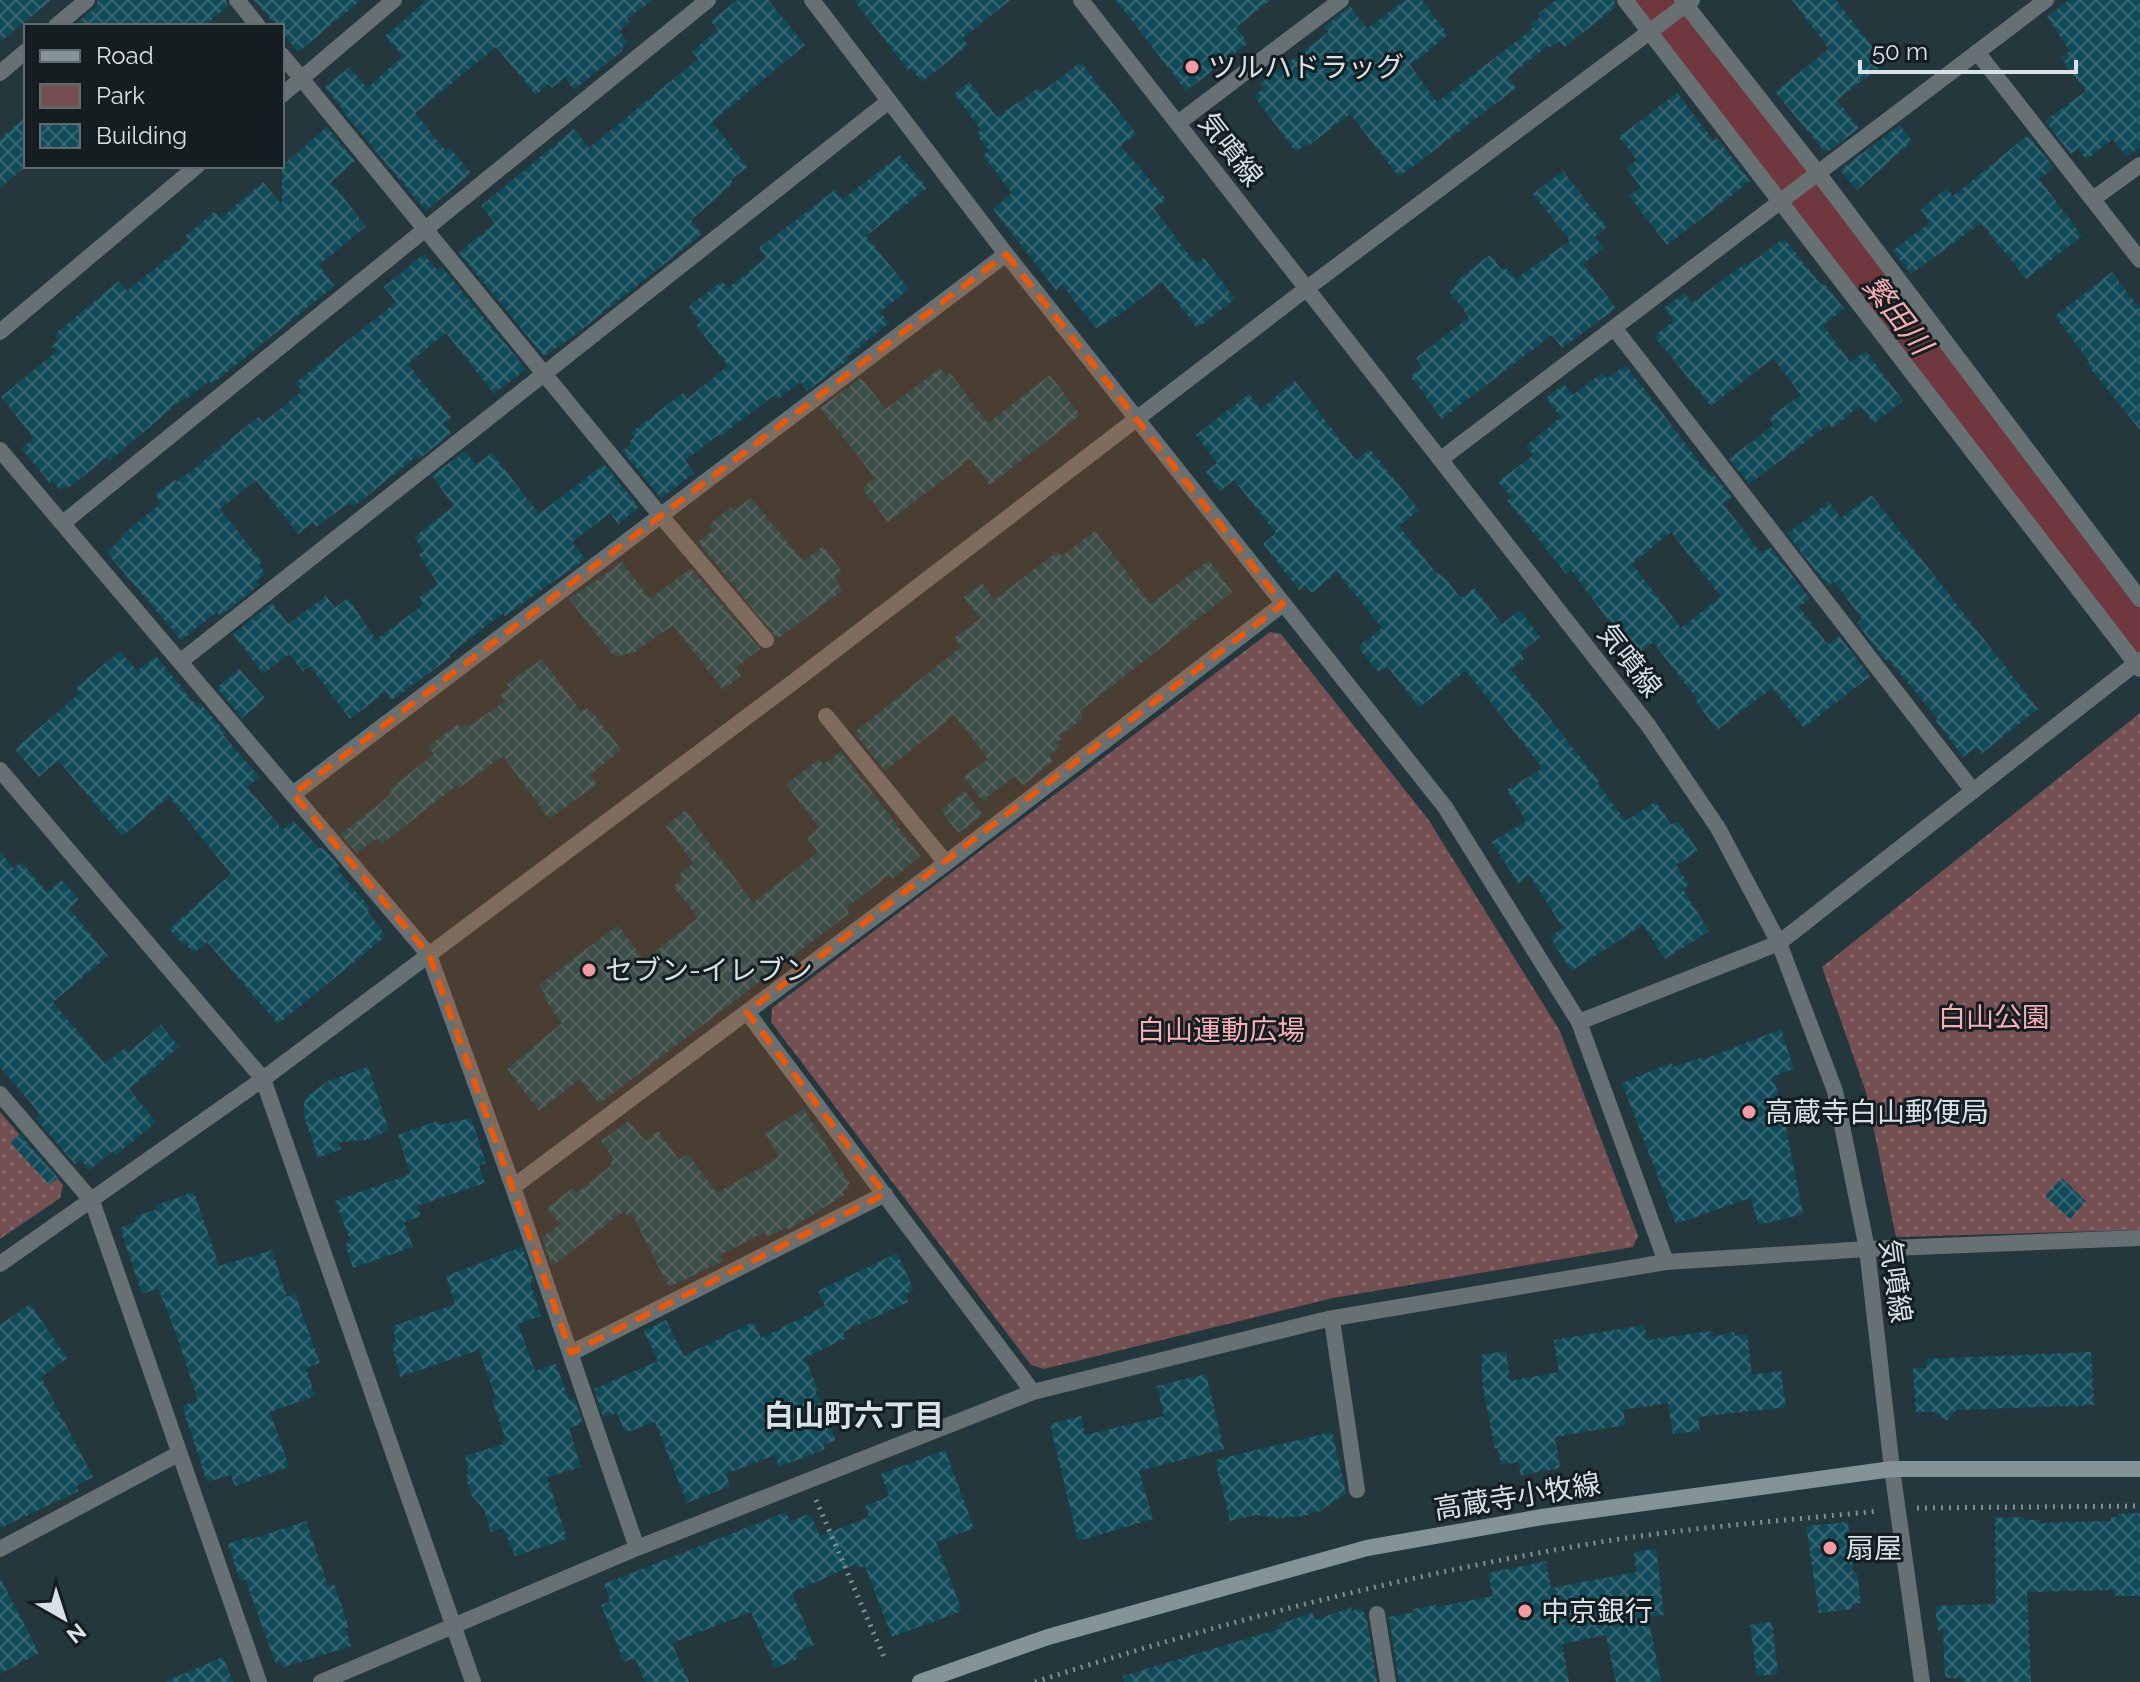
<svg xmlns="http://www.w3.org/2000/svg" width="2140" height="1682" font-family="Raleway,'Noto Sans JP',sans-serif">
<style>
.green{fill:url(#green-dots)}
.lines{fill:none;stroke-linecap:round;stroke-linejoin:round}
.river{stroke:#6e383e;stroke-width:52}
.building{fill:url(#building-cross-hatch);fill-rule:evenodd}
.path{stroke:#819095;stroke-width:5;stroke-dasharray:2 6;stroke-linecap:butt}
.minor{stroke:#677174;stroke-width:16}
.tertiary{stroke:#677174;stroke-width:16}
.secondary{stroke:#849398;stroke-width:16}
.marked{fill:#e8590c;fill-opacity:0.2;stroke:#e8590c;stroke-width:6;stroke-dasharray:16 10;stroke-linejoin:round}
.poi-dot{fill:#f49aa3;stroke:#141d20;stroke-width:3}
.labels{text-anchor:middle;stroke-width:6;stroke-linejoin:round;paint-order:stroke}
.poi-label{font-size:28px;fill:#d6e2e6;stroke:#141d20;text-anchor:start}
.street-label{font-size:28px;fill:#d6e2e6;stroke:#141d20}
.park-label{font-size:28px;fill:#f8afb6;stroke:#141d20}
.water-label{font-size:30px;font-style:italic;fill:#f6aeb4;stroke:#141d20}
.neighbourhood-label{font-size:30px;font-weight:bold;fill:#d6e2e6;stroke:#141d20}
</style>
<defs>
<pattern id="green-dots" width="8" height="8" patternUnits="userSpaceOnUse" patternTransform="scale(2)"><rect width="8" height="8" fill="#745053"/><path d="M2 2h.1M6 6h.1" fill="none" stroke="#87696c" stroke-width="1.8" stroke-linecap="round"/></pattern>
<pattern id="building-cross-hatch" width="8" height="8" patternUnits="userSpaceOnUse" patternTransform="scale(2)"><rect width="8" height="8" fill="#114b59"/><path d="M0 0l8 8M0 8l8-8" fill="none" stroke="#336571"/></pattern>
</defs>
<rect width="100%" height="100%" fill="#23373d"/>
<path class="green" d="M1270 632 1281 634 1428 819 1560 1031 1638 1236 1633 1247 1333 1298 1044 1369 1031 1365 771 1022 772 1008Z
M2140 713V1230L1896 1237 1866 1092 1822 967Z
M0 1112 63 1185 60 1198 0 1239Z"/>
<g class="lines">
<path class="river" d="M1654 0 2140 631"/>
</g>
<path class="building" d="M0 0H51L0 42Z
M98 0H226L228 6 204 26H84L79 21 95 8Z
M254 0H361L298 52 282 33V26H276Z
M427 0H652L627 19 630 22 619 31 628 42 621 48 623 50 574 90 565 77 552 88 548 84 536 95 496 47 415 113 446 151 450 148 471 173 426 211 344 113 345 112 325 87 350 67 367 88 403 56 385 36Z
M738 0H768L805 45 712 122 747 167 731 180 733 183 691 220 702 234 572 337 544 356 459 253 495 223 481 206 574 129 589 148 698 59 692 51 718 30 711 21Z
M854 0H1010L963 38 968 45 922 82 911 68 908 70Z
M1116 0H1271L1236 27 1248 43 1186 91Z
M1405 0H1422L1448 35 1410 65 1437 102 1522 37 1533 27 1531 24 1541 17 1538 14 1556 0H1614L1616 7 1564 47 1559 41 1549 48 1548 46 1508 77 1516 88 1399 177 1350 114 1308 146 1306 144 1296 152 1254 96 1264 88 1260 84 1329 32 1324 27 1350 6 1367 29Z
M1792 0H1836L1885 63 1837 100 1859 128 1826 153 1775 92 1829 49Z
M2069 0H2140V147L2127 157 2113 139 2086 160 2078 148 2071 154 2045 121 2086 91 2061 58 2070 51 2047 17Z
M1081 62 1136 134 1121 146 1166 199 1154 209 1196 264 1204 258 1235 299 1197 328 1162 282 1118 316 1096 328 1062 285 1056 290 993 209 1012 193 983 155 989 151 976 134 981 130 954 94 969 82 997 117 1039 88 1042 92Z
M1677 93 1714 141 1717 138 1750 181 1667 245 1629 196 1641 187 1626 168 1637 160 1619 137Z
M26 116V166L0 188V139Z
M1900 125 1912 141 1857 190 1840 170Z
M327 127 355 161 331 182 366 226 319 265 334 286 212 384 209 381 185 400 184 398 109 461 107 457 67 489 65 486 60 490 52 481 50 483 21 448 34 438 1 397 57 351 52 346 59 340 54 335 119 281 127 291 189 241 185 236 214 212 221 218 263 182 282 205V166Z
M2028 135 2054 168 2039 179 2082 236 2026 279 1981 223 1911 274 1893 251 1930 222 1920 210 1947 188 1953 196Z
M900 155 927 188 866 236 909 289 880 312 889 323 846 358 848 360 807 391 800 382 777 400 773 396 722 435 721 433 685 460 694 473 661 498 622 451 632 444 630 441 635 437 631 433 683 393 687 399 728 366 696 325 700 322 688 307 722 281 728 288 766 258 759 248 835 190 842 200Z
M1563 171 1607 227 1595 237 1604 248 1583 264 1616 308 1562 348 1552 335 1442 419 1410 376 1422 366 1416 358 1469 317 1449 291 1458 284 1456 281 1490 255 1502 270 1506 268 1515 279 1570 241 1533 194Z
M1784 238 1821 285 1824 283 1844 309 1823 325 1850 362 1866 351 1903 401 1874 423 1860 406 1832 428 1829 424 1749 484 1729 459 1774 425 1769 418 1801 395 1773 358 1711 406 1654 336 1674 321 1664 308 1684 293 1692 303 1745 263 1747 266Z
M424 254 437 270 442 267 526 369 494 394 446 333 408 364 451 418 444 424 451 433 419 459 417 456 353 507 350 502 316 527 313 522 298 534 256 480 220 509 262 562 259 565 266 573 256 581 259 585 220 616 217 612 181 640 108 554 109 550 123 537 121 536 160 504 156 494 174 480 177 482 258 417 263 423 302 391 295 383 396 302 384 287Z
M2112 272 2140 309V430L2086 363 2089 361 2055 316Z
M1626 365 1703 467 1709 474 1712 472 1732 497 1723 504 1762 554 1770 547 1810 599 1799 607 1828 645 1839 636 1870 676 1804 728 1772 688 1717 730 1695 700 1697 699 1653 642 1635 656 1571 570 1566 574 1507 500 1511 497 1498 482 1533 455 1526 446 1561 417 1546 398 1564 384 1573 395 1602 373 1607 379ZM1671 532 1721 597 1681 628 1632 564Z
M940 368 946 376 950 373 988 423 1050 375 1080 415 990 485 970 459 888 522 862 488 875 478 820 408 861 378 886 409Z
M1295 381 1356 460 1370 449 1419 510 1399 526 1435 572 1444 577 1461 598 1474 588 1502 624 1520 610 1540 637 1520 653 1524 659 1511 669 1599 781 1597 783 1626 821 1656 801 1671 825 1678 821 1698 851 1676 865 1689 885 1683 889 1709 931 1665 959 1643 925 1571 971 1550 937 1563 928 1530 876 1518 883 1492 842 1526 821 1507 790 1542 769 1540 765 1466 671 1419 707 1387 666 1379 673 1358 647 1382 628 1337 572 1312 593 1305 585 1299 590 1263 544 1276 533 1234 480 1220 491 1206 472 1217 463 1196 435 1249 394 1260 409Z
M465 451 476 465 492 453 539 514 604 464 639 507 618 524 610 513 572 542 585 559 505 616 503 613 449 655 451 657 392 700 385 692 350 719 310 666 303 671 289 654 263 674 233 634 272 603 288 624 326 596 335 608 348 598 376 640 424 604 419 598 438 584 419 555 424 551 414 537 454 506 432 476Z
M1870 496 1873 497 2038 709 1981 754 1976 747 1963 757 1936 721 1938 719 1889 660 1887 662 1857 623 1862 619 1834 581 1828 586 1787 534 1829 502 1841 518Z
M751 498 803 561 823 546 842 572 834 578 843 590 780 637H776L698 542 713 530 709 525 731 507 734 511Z
M1095 531 1151 604 1209 560 1232 592 1080 711 1083 719 1059 736 1062 739 1056 743 1060 747 1048 755 1053 761 1023 785 1015 776 982 801 964 777 988 759 954 715 885 771 858 738 856 731 961 647 954 638 980 619 964 597 982 583 994 600 1058 551 1062 556Z
M622 562 650 599 691 568 760 649 735 668 741 676 723 690 673 625 629 656 627 653 615 658 569 599Z
M120 651 137 671 156 656 197 706 200 703 226 733 223 735 259 777 247 787 283 830 293 821 320 849 323 847 339 866 337 869 370 908 367 911 386 936 278 1024 207 942 194 953 186 944 184 946 169 929 231 874 169 797 122 836 58 760 39 777 15 749 80 693 76 688Z
M542 659 581 712 587 708 589 712 591 710 621 750 590 775 597 784 549 819 503 756 459 788 457 785 382 844 377 838 357 853 340 834 381 803 392 792 390 789 434 754 428 746 458 724 460 727 465 724 468 727 505 701 500 695 510 688 507 684Z
M239 669 265 698 242 718 217 688Z
M841 751 920 856 892 879 889 875 846 908 849 913 830 928 599 1104 580 1079 539 1111 507 1069 562 1023 543 997 546 995 539 985 618 925 644 960 698 918 673 886 682 879 679 875 693 863 666 826 685 810 753 903 818 852 807 838 819 828 786 784 819 759 823 765Z
M965 791 983 815 958 833 941 810Z
M0 852 13 868 21 862 47 892 62 880 79 900 69 908 108 956 53 1002 105 1064 125 1048 129 1052 161 1025 179 1047 129 1089 156 1122 116 1155 113 1151 89 1170 81 1160 75 1164 36 1119 40 1116 36 1109 0 1067Z
M1781 1029 1794 1069 1772 1077 1789 1121 1785 1123 1803 1214 1759 1225 1750 1198 1676 1224 1622 1083 1671 1063 1673 1067 1701 1058 1702 1060Z
M368 1067 389 1130 366 1140 338 1142 341 1149 318 1158 303 1113 305 1098 328 1081Z
M804 1109 850 1184 847 1185 849 1188 842 1192 844 1195 788 1230 787 1227 767 1237 765 1232 720 1255 723 1261 669 1287 632 1214 628 1217 624 1211 552 1266 542 1237 560 1224 547 1208 573 1188 576 1193 612 1165 610 1162 614 1159 601 1141 629 1121 645 1141 658 1131 679 1160 688 1154 717 1193 779 1157 765 1133Z
M471 1118 486 1163 479 1166 485 1183 417 1206 421 1216 404 1222 413 1247 353 1268 345 1244 351 1242 335 1201 410 1174 398 1135 438 1121 439 1125Z
M20 1134 58 1178 49 1185 10 1142Z
M2062 1178 2086 1201 2070 1219 2045 1196Z
M194 1192 219 1266 272 1250 287 1297 295 1294 320 1363 306 1368 315 1396 270 1412 289 1467 235 1486 231 1475 207 1482 182 1406 198 1400 178 1339 158 1288 142 1294 120 1228 136 1222 135 1217 158 1209 157 1205Z
M522 1247 534 1281 530 1283 541 1316 518 1324 535 1371 556 1364 569 1400 574 1398 583 1423 569 1428 581 1467 547 1477 567 1539 515 1556 503 1528 491 1532 483 1508 472 1496 467 1482 468 1466 465 1456 503 1444 502 1441 506 1440 492 1400 496 1398 479 1350 400 1377 392 1344 396 1343 393 1326 455 1304 446 1276Z
M897 1253 914 1290 905 1294 908 1302 843 1332 846 1338 805 1358 818 1390 815 1391 836 1440 823 1445 825 1449 779 1467 775 1455 726 1474 730 1486 687 1503 655 1422 628 1432 624 1430 617 1413 603 1416 594 1389 658 1361 644 1331 666 1320 684 1356 753 1322 761 1338 825 1306 818 1291Z
M30 1304 67 1358 41 1377 93 1477 76 1486 79 1491 0 1528V1325Z
M1644 1325 1647 1340 1711 1331 1712 1337 1734 1332 1735 1336 1747 1334 1752 1375 1781 1371 1786 1407 1698 1417 1700 1431 1673 1434 1668 1403 1623 1410 1626 1425 1555 1437 1560 1468 1521 1475 1518 1462 1501 1465 1498 1448 1495 1449 1483 1387 1481 1355 1506 1351 1510 1381 1559 1372 1554 1340Z
M2091 1352 2094 1405 1956 1410 1947 1421 1934 1412H1916L1913 1368H1927L1926 1359Z
M1206 1374 1224 1449 1139 1471 1153 1519 1078 1541 1050 1424 1081 1416 1085 1435 1164 1416 1157 1386Z
M1332 1432 1346 1493 1320 1511 1304 1516 1279 1518 1256 1515 1230 1521 1215 1460Z
M945 1450 974 1528 936 1542 962 1611 892 1637 865 1566 858 1569 856 1564 792 1593 814 1645 796 1652 799 1658 775 1668 751 1612 672 1643 689 1682H645L635 1658 624 1662 601 1605 610 1601 604 1584 786 1512 790 1522 808 1514 810 1519 812 1518 820 1536 869 1517 865 1506 889 1496 881 1474Z
M2140 1513V1596H2115L2114 1590 2027 1592 2031 1682H1963L1962 1678H1945L1943 1630 1938 1631 1935 1606 1996 1604 1995 1518 2024 1517V1520H2040V1523L2111 1521V1517H2118V1514Z
M306 1521 328 1586 334 1584 349 1627 345 1628 352 1646 283 1667 281 1662 276 1664 245 1579 240 1581 228 1544 251 1536 252 1539Z
M1848 1522 1853 1572H1857L1861 1603 1852 1604V1609L1819 1613 1806 1526Z
M1656 1549 1664 1615 1648 1617 1661 1682H1616L1606 1635 1562 1644 1569 1682H1399L1389 1617 1414 1612 1413 1609 1436 1605 1437 1607 1493 1596 1488 1573 1546 1561 1551 1588 1636 1572 1634 1552Z
M0 1578 39 1653 0 1674Z
M1351 1607 1352 1611 1362 1608 1367 1621 1377 1682H1124L1123 1676 1279 1629 1277 1625 1312 1613 1315 1620Z
M1772 1622 1778 1674 1757 1676 1750 1625Z
M223 1657 233 1682H164Z"/>
<g class="lines">
<path class="path" d="M816 1500 884 1657
M1917 1508 2140 1506
M1035 1682C1214 1624 1397 1577 1583 1545 1680 1528 1780 1521 1879 1511"/>
<path class="minor" d="M237 0 258 26
M812 0 1006 254 1445 807 1579 1022 1666 1262
M1625 0 2140 669
M1682 0 1818 173 2140 599
M56 26 87 0
M1977 52 2140 260
M282 55 661 516 766 640
M0 73 26 51
M282 95 394 0
M1178 123 1341 0
M2093 199 2140 165
M1615 329 1973 791
M0 332 197 166
M0 450 429 955 513 1187 637 1548
M1441 459 2046 0
M63 523 708 0
M181 661 889 101
M826 716 946 863
M293 794 1006 254
M747 1012 1033 1392
M1579 1022 1779 943
M0 1094 92 1201 259 1682
M513 1187 946 863 1283 604
M1332 1320 1357 1490
M571 1353 885 1194
M1892 1469 1922 1682
M0 1549 178 1454
M1377 1614 1388 1682
M321 1682 637 1548 1033 1392 1328 1319 1666 1262 1867 1249 2140 1238"/>
<path class="tertiary" d="M1081 0 1648 725 1718 828 1779 943 1835 1091 1867 1249 1892 1469
M0 770 263 1079 473 1682
M1779 943 2140 660
M0 1264 263 1079 796 680 1306 289 1692 0"/>
<path class="secondary" d="M920 1682 1048 1637 1367 1548 1542 1517 1892 1469H2140"/>
</g>
<path class="marked" d="M1006 254 1283 604 747 1012 885 1194 571 1353 429 955 293 794Z"/>
<g class="poi-dot">
<circle cx="1192" cy="67" r="8"/>
<circle cx="589" cy="970" r="8"/>
<circle cx="1749" cy="1112" r="8"/>
<circle cx="1830" cy="1548" r="8"/>
<circle cx="1525" cy="1611" r="8"/>
</g>
<g class="labels">
<g class="poi-label">
<text x="1208" y="77">ツルハドラッグ</text>
<text x="605" y="980">セブン-イレブン</text>
<text x="1765" y="1122">高蔵寺白山郵便局</text>
<text x="1846" y="1558">扇屋</text>
<text x="1541" y="1621">中京銀行</text>
</g>
<g class="street-label">
<text transform="translate(1231 149) rotate(52)" y="10">気噴線</text>
<text transform="translate(1630 660) rotate(52)" y="10">気噴線</text>
<text transform="translate(1896 1281) rotate(82)" y="10">気噴線</text>
<text transform="translate(1517 1496) rotate(-9)" y="10">高蔵寺小牧線</text>
</g>
<g class="park-label">
<text x="1994" y="1027">白山公園</text>
<text x="1221" y="1040">白山運動広場</text>
</g>
<g class="water-label">
<text transform="translate(1897 315) rotate(52)" y="10">繁田川</text>
</g>
<g class="neighbourhood-label">
<text x="854" y="1426">白山町六丁目</text>
</g>
</g>
<rect x="24" y="24" width="260" height="144" fill="#141d20" stroke="#626c6f" stroke-width="2"/>
<rect x="40" y="50" width="40" height="12" fill="#849398" stroke="#626c6f" stroke-width="2"/>
<text x="96" y="64" font-size="24" fill="#d6e2e6">Road</text>
<rect x="40" y="84" width="40" height="24" fill="#745053" stroke="#626c6f" stroke-width="2"/>
<text x="96" y="104" font-size="24" fill="#d6e2e6">Park</text>
<rect x="40" y="124" width="40" height="24" fill="url(#building-cross-hatch)" stroke="#626c6f" stroke-width="2"/>
<text x="96" y="144" font-size="24" fill="#d6e2e6">Building</text>
<g transform="translate(64 1618) rotate(141)" stroke="#141d20" stroke-width="6" paint-order="stroke">
<path d="M0-6L14 30L0 20L-14 30Z" fill="#d6e2e6"/>
<text y="-12" font-size="22" font-weight="bold" text-anchor="middle" fill="#d6e2e6">N</text>
</g>
<path d="M1860 60v12h216v-12" fill="none" stroke="#d6e2e6" stroke-width="4"/>
<text x="1872" y="60" font-size="24" fill="#d6e2e6" stroke="#141d20" stroke-width="6" paint-order="stroke">50 m</text>
</svg>
